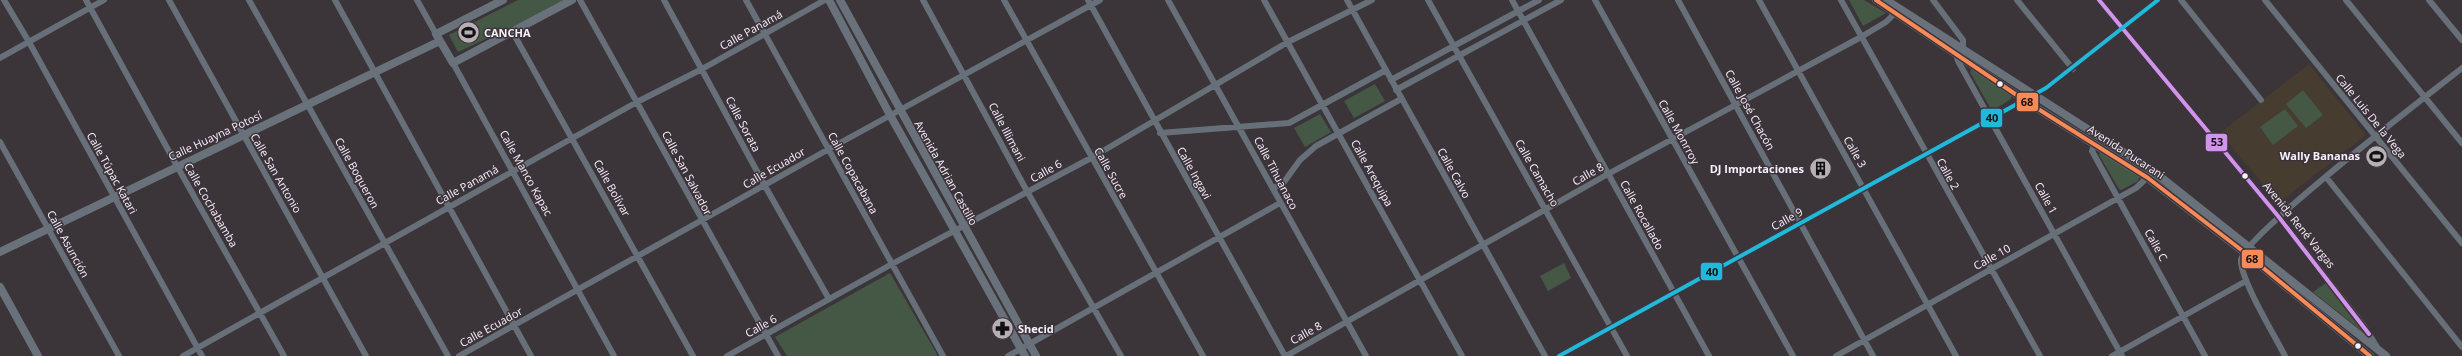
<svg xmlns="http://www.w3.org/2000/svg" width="2462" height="356" font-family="'Open Sans',sans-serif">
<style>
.education{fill:#463c2f}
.green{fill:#455846}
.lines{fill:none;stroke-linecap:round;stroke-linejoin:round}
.street{stroke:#676f78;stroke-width:6}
.secondary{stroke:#69717b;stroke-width:8}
.bus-1-casing{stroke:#3d333c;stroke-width:7}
.bus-2-casing{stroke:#3d333c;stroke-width:7}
.bus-3-casing{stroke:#3d333c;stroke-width:7}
.bus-1{stroke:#f98a56;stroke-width:4}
.bus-2{stroke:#d193ec;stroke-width:4}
.bus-3{stroke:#20b9da;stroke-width:4}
.bus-dot{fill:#f8f2f8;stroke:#3d333c;stroke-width:1.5}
.labels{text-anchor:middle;stroke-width:3;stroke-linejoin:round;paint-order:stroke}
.street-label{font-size:11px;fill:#f8f2f8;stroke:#3d333c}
.poi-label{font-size:11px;font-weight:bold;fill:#f8f2f8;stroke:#3d333c;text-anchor:start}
.line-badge{stroke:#3d333c;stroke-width:1.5}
.pale-badge-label{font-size:11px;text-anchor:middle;font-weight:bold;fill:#111}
</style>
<rect width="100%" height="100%" fill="#3b353a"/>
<path class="education" d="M2309 64 2366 135 2279 203 2220 133Z"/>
<path class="green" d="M518 0H564L559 5 458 52 449 35Z
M1849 0H1864L1886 13 1863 26Z
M1972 69 2011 95V99L1992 111 1970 72Z
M1375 84 1385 101 1354 118 1344 101Z
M2303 90 2323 115 2306 128 2286 104Z
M2285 109 2298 126 2273 145 2260 127Z
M1320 114 1331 132 1305 147 1294 128Z
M2100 152 2139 177 2138 181 2121 190 2119 189 2099 155Z
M1564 263 1571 278 1548 291 1540 276Z
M890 273 938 356H787L775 337Z
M2326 283 2365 330 2362 331 2313 292Z"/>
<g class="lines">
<path class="street" d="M4 0 29 42 202 356
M86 0 177 166 284 356
M169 0 366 356
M249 0 448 356
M335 0 531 356
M417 0 436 34
M580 0 778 356
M664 0 765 186 829 299
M746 0 943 356
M923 0 1028 193 1121 356
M1004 0 1203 356
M1088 0 1285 356
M1168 0 1366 356
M1264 0 1462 356
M1347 0 1545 356
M1428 0 1627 356
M1512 0 1709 356
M1595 0 1793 356
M1678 0 1873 356
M1759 0 1956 356
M1841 0 2040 356
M1933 0 1963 40V47L1957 57 1958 61 2122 356
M2017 0 2073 69
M2099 0 2278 216 2364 326 2377 347
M2181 0 2261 100
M2265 0 2462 243
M2346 0 2462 143
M2429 0 2462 40
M512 31 693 356
M0 58 104 0
M453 63 614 356
M1391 80 1539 0
M1396 90 1561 0
M1160 133 1289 123 1386 70
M0 142 119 356
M2094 144 2092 151 2205 356
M2326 177 2462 347
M1274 188 1284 182 1300 160 1316 146 1401 99
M183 356 637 102 702 69 825 0
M459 356 829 149 1100 0
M727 356 892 264 1091 158 1288 42 1372 0
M1008 356 1280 203
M1286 356 1608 174 1861 37 1886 22 1897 11
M1559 356 2046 88 2158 0
M1836 356 2136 188 2150 175
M2112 356 2246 281
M2285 356C2275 336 2240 279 2241 260 2242 237 2432 92 2462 68"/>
<path class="secondary" d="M503 0 436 34 453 63 572 0
M829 0 890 115 1025 356
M840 0 1036 356
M1876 0 2024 100 2148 178 2244 252 2370 356
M1886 0 2153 171 2386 356
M0 252 440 41
M0 287 38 356"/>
<defs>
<path id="bus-1" d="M1876 0 2024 100 2148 178 2244 252 2370 356"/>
<path id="bus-2" d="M2099 0 2278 216 2369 334"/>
<path id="bus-3" d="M1559 356 2046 88 2158 0"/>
</defs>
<use href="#bus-1" class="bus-1-casing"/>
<use href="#bus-2" class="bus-2-casing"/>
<use href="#bus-3" class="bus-3-casing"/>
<use href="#bus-1" class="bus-1"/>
<use href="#bus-2" class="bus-2"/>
<use href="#bus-3" class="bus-3"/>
</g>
<defs>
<symbol id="stadium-disc" viewBox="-11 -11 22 22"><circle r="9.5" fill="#b6b0b6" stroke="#3d333c"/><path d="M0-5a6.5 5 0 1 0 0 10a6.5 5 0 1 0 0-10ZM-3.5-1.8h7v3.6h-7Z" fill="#111"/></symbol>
<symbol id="building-disc" viewBox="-11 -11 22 22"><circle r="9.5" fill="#b6b0b6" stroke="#3d333c"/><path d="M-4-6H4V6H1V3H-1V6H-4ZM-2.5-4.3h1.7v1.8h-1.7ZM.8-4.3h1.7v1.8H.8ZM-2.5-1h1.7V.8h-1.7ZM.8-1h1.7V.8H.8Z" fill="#111"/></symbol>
<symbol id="pharmacy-disc" viewBox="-11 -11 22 22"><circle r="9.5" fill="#b6b0b6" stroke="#3d333c"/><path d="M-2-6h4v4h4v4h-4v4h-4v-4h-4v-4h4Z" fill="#111"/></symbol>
</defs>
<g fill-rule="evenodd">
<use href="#stadium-disc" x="456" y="20" width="25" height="25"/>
<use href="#stadium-disc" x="2364" y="144" width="25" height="25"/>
<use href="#building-disc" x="1808" y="156" width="25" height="25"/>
<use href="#pharmacy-disc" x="990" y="316" width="25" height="25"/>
</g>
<g class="bus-dot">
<circle cx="2000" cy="84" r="3.5"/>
<circle cx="2245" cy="176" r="3.5"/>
<circle cx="2358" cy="346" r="3.5"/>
</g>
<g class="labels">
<g class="street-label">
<text transform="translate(751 30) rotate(-29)" y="4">Calle Panamá</text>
<text transform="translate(1750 110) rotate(61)" y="4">Calle José Chacón</text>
<text transform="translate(2371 116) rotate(51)" y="4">Calle Luis De la Vega</text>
<text transform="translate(743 124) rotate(62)" y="4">Calle Sorata</text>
<text transform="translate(1007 132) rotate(62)" y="4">Calle Illimani</text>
<text transform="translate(1679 132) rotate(61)" y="4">Calle Monrroy</text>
<text transform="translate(215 136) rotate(-25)" y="4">Calle Huayna Potosí</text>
<text transform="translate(1855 152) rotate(60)" y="4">Calle 3</text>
<text transform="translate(2126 152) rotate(33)" y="4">Avenida Pucarani</text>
<text transform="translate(774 168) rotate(-30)" y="4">Calle Ecuador</text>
<text transform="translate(1046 171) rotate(-29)" y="4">Calle 6</text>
<text transform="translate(112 173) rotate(61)" y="4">Calle Túpac Katari</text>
<text transform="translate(276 173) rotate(60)" y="4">Calle San Antonio</text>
<text transform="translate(357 173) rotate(61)" y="4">Calle Boqueron</text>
<text transform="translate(526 173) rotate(61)" y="4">Calle Manco Kapac</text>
<text transform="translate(687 173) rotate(62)" y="4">Calle San Salvador</text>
<text transform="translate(853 173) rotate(61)" y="4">Calle Copacabana</text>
<text transform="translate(946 173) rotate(61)" y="4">Avenida Adrian Castillo</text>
<text transform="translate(1111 173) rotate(61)" y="4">Calle Sucre</text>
<text transform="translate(1194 173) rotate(61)" y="4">Calle Ingavi</text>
<text transform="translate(1276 173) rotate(62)" y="4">Calle Tihuanaco</text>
<text transform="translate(1372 173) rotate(61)" y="4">Calle Arequipa</text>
<text transform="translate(1454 173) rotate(61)" y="4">Calle Calvo</text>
<text transform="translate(1537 173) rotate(60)" y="4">Calle Camacho</text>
<text transform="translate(1588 174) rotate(-30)" y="4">Calle 8</text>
<text transform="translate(1948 174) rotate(61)" y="4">Calle 2</text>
<text transform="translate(467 185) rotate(-29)" y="4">Calle Panamá</text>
<text transform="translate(612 188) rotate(61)" y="4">Calle Bolívar</text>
<text transform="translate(2046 198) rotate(61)" y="4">Calle 1</text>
<text transform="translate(211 205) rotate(60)" y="4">Calle Cochabamba</text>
<text transform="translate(1642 215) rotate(61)" y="4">Calle Rocallado</text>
<text transform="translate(1787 219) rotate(-29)" y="4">Calle 9</text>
<text transform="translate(2299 225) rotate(51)" y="4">Avenida René Vargas</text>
<text transform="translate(68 244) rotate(61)" y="4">Calle Asunción</text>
<text transform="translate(2156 245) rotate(61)" y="4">Calle C</text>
<text transform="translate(1992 257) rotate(-29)" y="4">Calle 10</text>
<text transform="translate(761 326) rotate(-29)" y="4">Calle 6</text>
<text transform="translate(491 327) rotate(-29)" y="4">Calle Ecuador</text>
<text transform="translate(1306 333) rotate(-29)" y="4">Calle 8</text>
</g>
<g class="poi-label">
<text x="484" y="37">CANCHA</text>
<text x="2360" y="160" text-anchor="end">Wally Bananas</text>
<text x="1804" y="173" text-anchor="end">DJ Importaciones</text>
<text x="1018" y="333">Shecid</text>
</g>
</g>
<g class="line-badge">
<rect x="2016" y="92" width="23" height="20" rx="4" fill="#f98a56"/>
<rect x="1980" y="108" width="23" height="20" rx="4" fill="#20b9da"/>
<rect x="2205" y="133" width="23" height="19" rx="4" fill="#d193ec"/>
<rect x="2241" y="249" width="23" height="20" rx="4" fill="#f98a56"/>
<rect x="1700" y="262" width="23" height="19" rx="4" fill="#20b9da"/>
</g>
<g class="pale-badge-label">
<text x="2027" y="106">68</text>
<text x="1992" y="122">40</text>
<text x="2217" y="146">53</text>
<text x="2252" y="263">68</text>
<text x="1712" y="276">40</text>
</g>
</svg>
